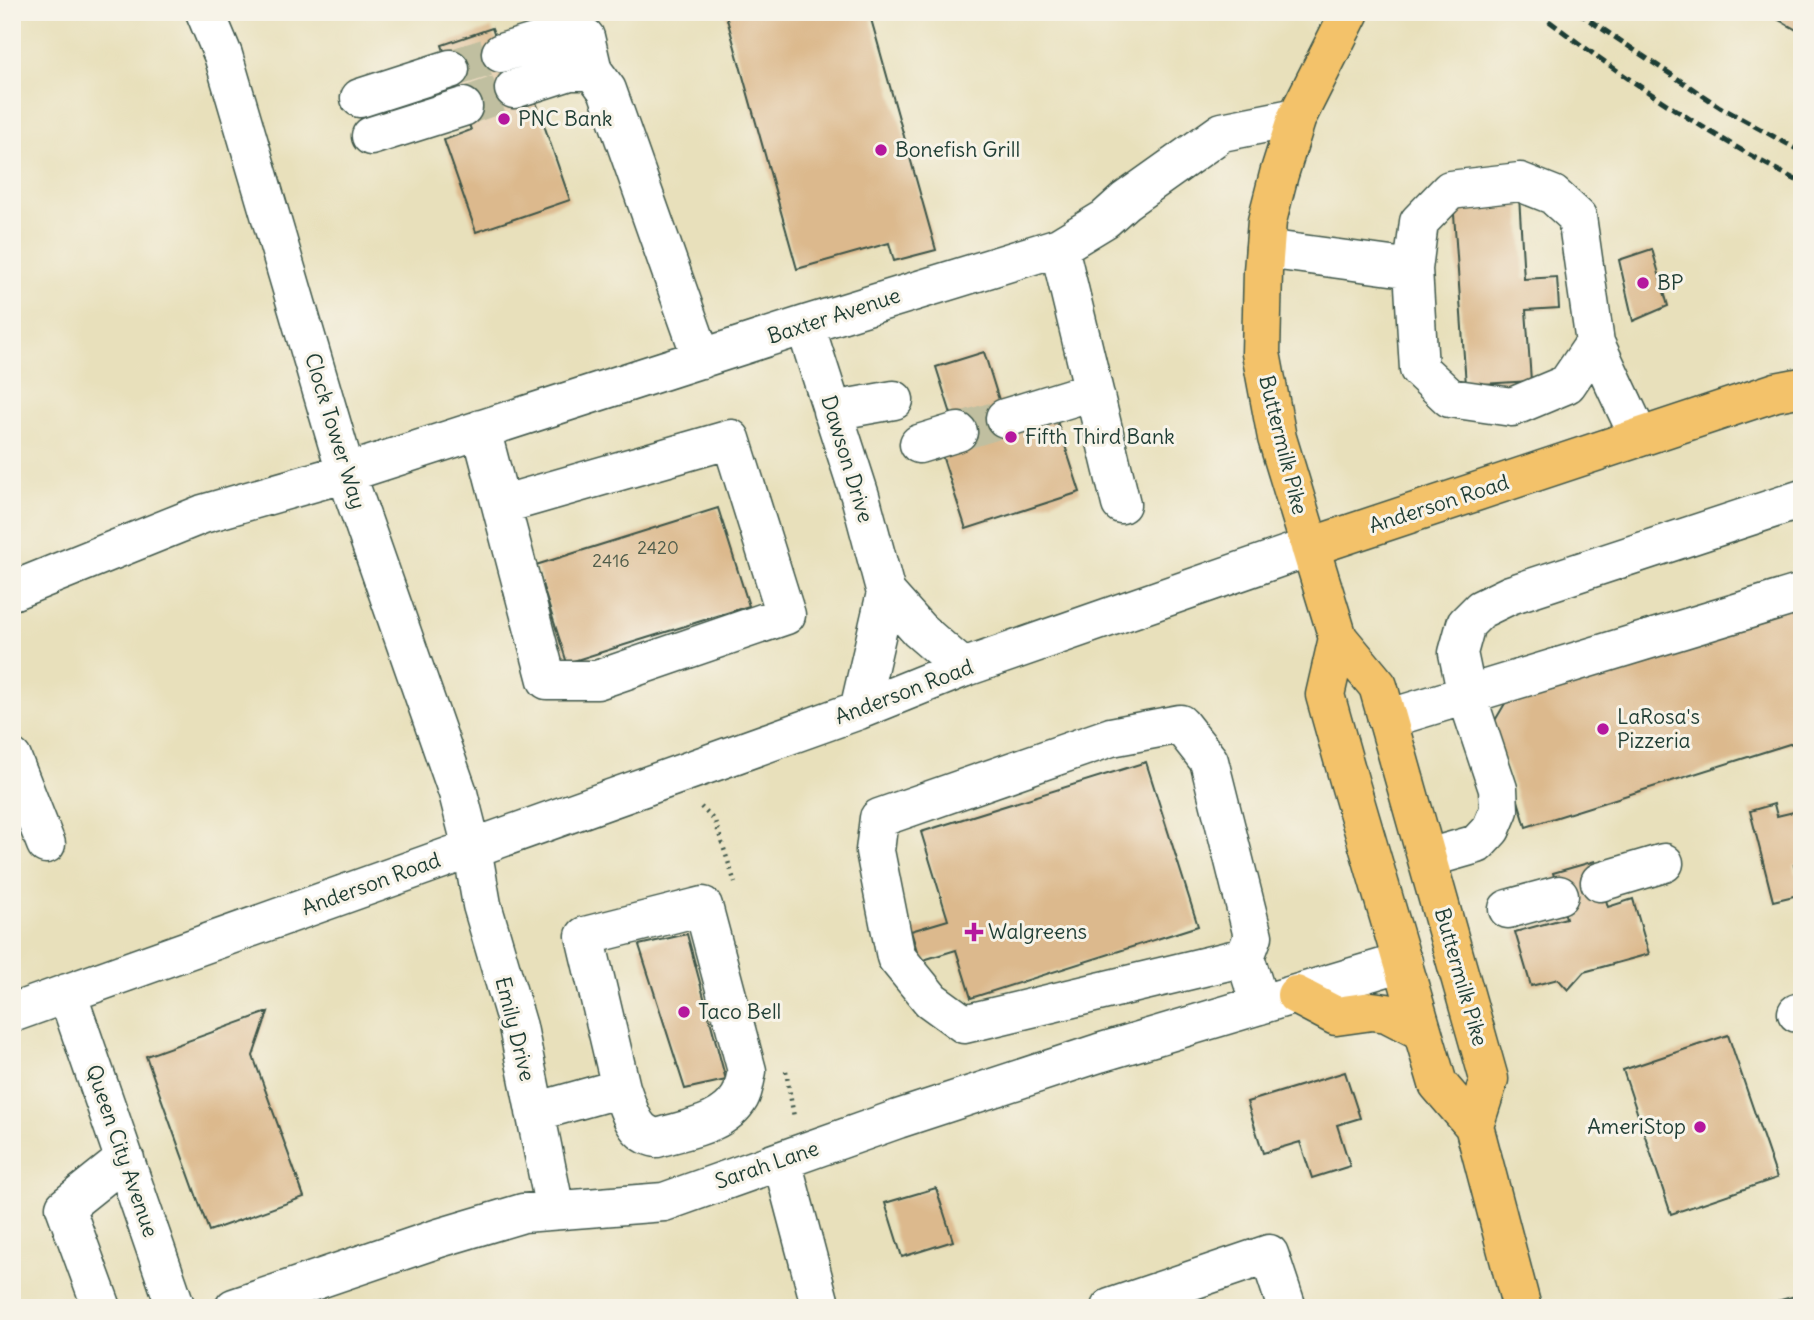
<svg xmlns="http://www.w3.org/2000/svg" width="1814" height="1320" font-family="Delius,sans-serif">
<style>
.building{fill:#dcb98d}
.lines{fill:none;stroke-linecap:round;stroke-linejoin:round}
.minor-tunnel{stroke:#c0bfa0;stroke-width:38;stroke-dasharray:38 19;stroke-linecap:butt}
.minor-casing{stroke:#3d5548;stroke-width:41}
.major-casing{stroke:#3d5548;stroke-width:41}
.path{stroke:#3d5548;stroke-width:4.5;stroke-dasharray:2 5;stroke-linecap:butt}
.minor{stroke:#fff;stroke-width:38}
.major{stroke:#f3c26a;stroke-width:38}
.rail{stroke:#1f3d34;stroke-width:5;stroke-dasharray:10 5;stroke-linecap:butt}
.poi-dot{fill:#b5179e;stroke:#f7f3e8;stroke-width:2.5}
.labels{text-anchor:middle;stroke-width:6;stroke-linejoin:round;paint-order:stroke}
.number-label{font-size:18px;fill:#4e5c4a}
.poi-label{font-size:21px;fill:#1f3d34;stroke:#f7f3e8;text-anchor:start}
.street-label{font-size:21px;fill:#1f3d34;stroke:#f7f3e8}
</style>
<rect width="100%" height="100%" fill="#f7f3e8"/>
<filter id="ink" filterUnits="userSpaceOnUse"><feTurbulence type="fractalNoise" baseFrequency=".0143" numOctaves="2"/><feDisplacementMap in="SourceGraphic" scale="14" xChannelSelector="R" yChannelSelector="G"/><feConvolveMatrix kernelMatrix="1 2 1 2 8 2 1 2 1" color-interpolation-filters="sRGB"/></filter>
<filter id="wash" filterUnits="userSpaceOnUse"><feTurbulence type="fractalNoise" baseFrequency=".00686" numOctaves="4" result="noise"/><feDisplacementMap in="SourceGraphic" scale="28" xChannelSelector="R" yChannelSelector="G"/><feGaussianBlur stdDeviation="1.57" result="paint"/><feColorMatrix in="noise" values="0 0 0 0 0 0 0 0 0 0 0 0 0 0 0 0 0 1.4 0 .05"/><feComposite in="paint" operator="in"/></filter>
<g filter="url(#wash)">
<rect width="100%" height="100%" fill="#e8e0bb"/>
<g id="blocks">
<path class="building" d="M725 12H869L936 250 894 261 889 243 797 269Z
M1765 12H1802V33Z
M492 28 520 107 536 102 570 200 476 232 444 140 471 130 442 45Z
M1519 196 1524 279 1557 277 1559 308 1526 310 1531 381 1466 385 1453 200Z
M1652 249 1668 306 1633 321 1619 260Z
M984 352 999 400 1056 418 1080 492 966 529 940 449 951 414 936 367Z
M718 508 749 606 567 663 536 565Z
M1802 599V740L1526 827 1510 774 1490 729 1510 695Z
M1146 762 1198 926 971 998 956 950 920 961 911 931 948 920 921 832Z
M1774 804 1777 816 1802 810V863L1794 865 1802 894 1773 901 1750 811Z
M1595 861 1608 907 1633 899 1649 954 1584 972 1568 990 1558 979 1531 986 1515 932 1566 918 1553 873Z
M687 934 726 1080 685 1089 639 945Z
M268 1012 253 1056 304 1197 209 1231 146 1056Z
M1728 1035 1777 1178 1671 1214 1623 1070Z
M1345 1072 1360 1118 1337 1125 1350 1166 1312 1178 1300 1142 1263 1153 1247 1102Z
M936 1188 953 1241 902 1257 885 1203Z
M1802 1294V1308H1768L1767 1304Z"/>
</g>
</g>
<g filter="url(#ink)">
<use href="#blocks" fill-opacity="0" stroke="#3d5548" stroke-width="2"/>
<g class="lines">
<path class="minor-tunnel" d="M450 69 501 53
M463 107 514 89
M958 432 1005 418"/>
<defs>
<path id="minor" d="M205 12 223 55 346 473 458 793 472 848 482 905 518 1027 555 1210
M501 53 567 33 585 37 593 71
M514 89 570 71H593L607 90 702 359
M360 98 450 69
M371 136 463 107
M1520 182 1553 195 1577 217 1595 343 1567 384 1512 407 1450 398 1419 369 1413 269 1419 222 1450 190Z
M1059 247 1121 504
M1265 249 1413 269
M805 325 860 496 886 593 859 710
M1595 343 1639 437
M832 411 894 400
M1005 418 1093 391
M481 429 547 680H597L786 615 731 439 501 505
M919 444 958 432
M12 591 203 514 346 473 805 325 1059 247 1105 219 1125 201 1222 132 1297 117
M886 593 919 630 963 668
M1387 719 1802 593
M12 758 46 844
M1428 858 1477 844 1491 829 1499 810 1498 789 1467 696 1458 653 1466 624 1481 609 1510 595 1802 499
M1600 882 1664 863
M1508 909 1559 895
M1245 957 964 1024 931 1000 896 957 875 851 879 818 1111 737 1180 724 1209 761 1253 936 1245 957 1260 1005
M67 993 176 1308
M12 1013 859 710 963 668 1310 547
M1797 1013 1802 1012
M535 1112 621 1088 585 936 703 906 747 1071C745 1079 744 1090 740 1097 724 1125 686 1129 657 1138 633 1134 629 1109 621 1088
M782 1161 821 1308
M102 1308 65 1207 125 1159
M234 1308 439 1238 523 1213 664 1202 898 1119 1099 1053 1403 962
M1110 1308 1269 1254 1287 1308"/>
<path id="major" d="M1350 12 1297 117 1279 174 1267 221 1263 271 1261 353 1277 438 1338 638 1378 686 1489 1079 1474 1126
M1310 547 1776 392 1802 387
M1338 638 1325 695 1350 784 1438 1084 1474 1126 1522 1308
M1296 995 1336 1016 1372 1011 1387 1013 1422 1031"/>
</defs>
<use href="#minor" class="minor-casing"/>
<use href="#major" class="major-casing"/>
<path class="path" d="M701 807 715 821 735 883
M786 1071 794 1117"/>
<use href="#minor" class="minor"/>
<use href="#major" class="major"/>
<path class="rail" d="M1537 12C1621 76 1708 135 1802 183
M1577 12 1720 107 1802 152"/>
</g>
</g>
<g class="poi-dot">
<circle cx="504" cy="119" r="7"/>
<circle cx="881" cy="150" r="7"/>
<circle cx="1643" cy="283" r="7"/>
<circle cx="1011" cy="437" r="7"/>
<circle cx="1603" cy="729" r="7"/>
<path d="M970.5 921.5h7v7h7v7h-7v7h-7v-7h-7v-7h7z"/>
<circle cx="684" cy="1012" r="7"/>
<circle cx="1700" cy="1127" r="7"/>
</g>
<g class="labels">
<g class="number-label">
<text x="658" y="554">2420</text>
<text x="611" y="567">2416</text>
</g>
<g class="poi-label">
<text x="518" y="126">PNC Bank</text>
<text x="895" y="157">Bonefish Grill</text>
<text x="1657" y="290">BP</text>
<text x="1025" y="444">Fifth Third Bank</text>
<text x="1617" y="724">LaRosa's<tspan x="1617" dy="24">Pizzeria</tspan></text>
<text x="988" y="939">Walgreens</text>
<text x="698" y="1019">Taco Bell</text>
<text x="1686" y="1134" text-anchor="end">AmeriStop</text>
</g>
<g class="street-label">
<text transform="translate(834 316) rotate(-18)" y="7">Baxter Avenue</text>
<text transform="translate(335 431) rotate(73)" y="7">Clock Tower Way</text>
<text transform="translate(1283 445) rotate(76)" y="7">Buttermilk Pike</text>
<text transform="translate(847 459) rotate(73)" y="7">Dawson Drive</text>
<text transform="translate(1439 504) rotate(-18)" y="7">Anderson Road</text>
<text transform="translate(904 692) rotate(-21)" y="7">Anderson Road</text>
<text transform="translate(371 884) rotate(-20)" y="7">Anderson Road</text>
<text transform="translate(1461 977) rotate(74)" y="7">Buttermilk Pike</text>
<text transform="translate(515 1029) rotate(76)" y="7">Emily Drive</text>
<text transform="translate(122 1151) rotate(71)" y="7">Queen City Avenue</text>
<text transform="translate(767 1165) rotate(-19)" y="7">Sarah Lane</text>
</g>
</g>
<rect width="1814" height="1320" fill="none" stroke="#f7f3e8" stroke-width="42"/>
</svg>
